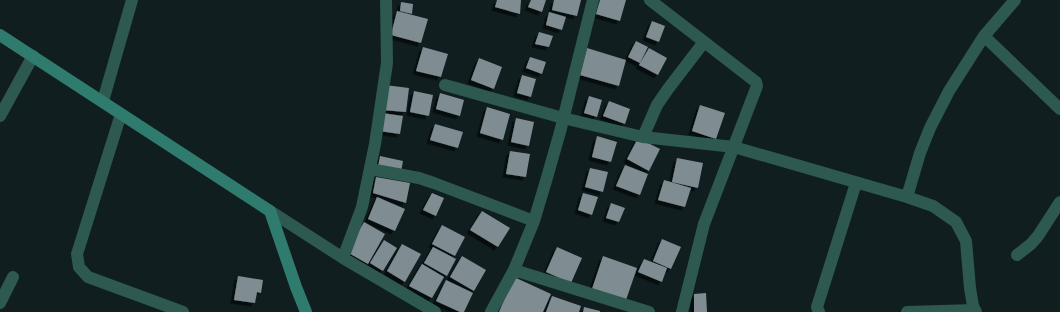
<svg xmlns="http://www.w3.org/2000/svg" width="1060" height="312" font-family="'Sofia Sans Condensed',sans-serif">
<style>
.building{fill:#7f8d93;filter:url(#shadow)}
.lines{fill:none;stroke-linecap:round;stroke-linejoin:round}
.street{stroke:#2d5950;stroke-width:12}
.secondary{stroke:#2f7b6e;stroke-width:12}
</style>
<defs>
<filter id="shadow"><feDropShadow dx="-3.5" dy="3.5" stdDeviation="0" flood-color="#0009"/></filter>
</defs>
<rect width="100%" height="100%" fill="#111e20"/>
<path class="building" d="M497 0H521L520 14 495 7Z
M531 0H546L542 12 528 7Z
M554 0H581L577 16 552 10Z
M600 0H626L620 21 596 14Z
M401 2 413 4 412 14 400 11Z
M397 11 428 19 421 43 391 35Z
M549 12 566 17 562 30 546 25Z
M652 21 665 26 659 42 646 37Z
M539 32 553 36 549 47 535 44Z
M636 41 648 47 640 63 628 57Z
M423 47 448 54 441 77 416 71Z
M587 48 626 60 619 86 580 75Z
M649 48 667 58 658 75 639 65Z
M530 57 546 62 542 74 526 68Z
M479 58 502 67 494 89 471 80Z
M522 75 536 79 531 97 517 93Z
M385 85 409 88 406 112 382 110Z
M414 91 433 95 429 116 410 112Z
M440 93 464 100 460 116 436 109Z
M589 96 602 100 597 117 584 113Z
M609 101 630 109 625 124 603 116Z
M700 105 725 113 716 139 692 131Z
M487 107 510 114 503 140 480 133Z
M382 113 403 116 400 134 379 131Z
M516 118 534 122 529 146 511 142Z
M435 124 463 132 458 148 430 140Z
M597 136 617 142 611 162 592 157Z
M638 138 660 149 649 171 627 159Z
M510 151 530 154 526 177 506 174Z
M380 156 403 161 401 172 378 167Z
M677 158 703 163 698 188 672 182Z
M625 165 648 174 640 195 616 186Z
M590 168 608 172 603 192 585 187Z
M376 177 410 183 406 203 373 193Z
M664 180 691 188 685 207 658 200Z
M432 193 444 198 436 216 423 210Z
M583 193 598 197 592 215 578 210Z
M377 197 405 209 395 231 368 219Z
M611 203 625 208 619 222 606 218Z
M482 211 510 228 498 247 470 230Z
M364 222 385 234 368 264 347 252Z
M442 225 465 237 455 256 432 244Z
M662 239 681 247 671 269 653 261Z
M384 240 397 248 383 271 370 263Z
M402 244 421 254 405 282 387 271Z
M433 247 456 259 447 276 424 263Z
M557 247 582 258 571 283 546 272Z
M462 256 486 270 474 291 450 277Z
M603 256 637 268 626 300 592 289Z
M644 259 667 268 662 282 638 272Z
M422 264 444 277 432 298 409 286Z
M238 276 263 280 261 293 257 292 255 303 234 300Z
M514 277 551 294 543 312H499Z
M446 280 473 293 464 312H460L436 301Z
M706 293 707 312H694V294Z
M552 296 581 306 579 312H546Z
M584 307 600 311V312H583Z"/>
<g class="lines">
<path class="street" d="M650 0 756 82 757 86 704 224 682 312
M984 36 1060 109
M445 85 563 118 643 137 734 147 907 197 933 206 956 222 966 241 970 288 973 306 976 312
M103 101 132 0
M121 114 77 254 79 267 88 277 183 312
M0 116 33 56
M643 137 657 105 668 89 704 42
M370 169 419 178 434 183 534 221
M907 197 920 153 930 128 949 91 984 36 1015 0
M270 211 343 258 435 312
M1017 255 1031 244 1038 236 1060 202
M343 258 362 207 375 144 387 63 386 0
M514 270 649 312
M0 303 13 277
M491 312 514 270 534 221 546 181 560 132 593 0
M819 312 817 307 856 183
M907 312 975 310"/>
<path class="secondary" d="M0 35 270 211 296 287 306 312"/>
</g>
</svg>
